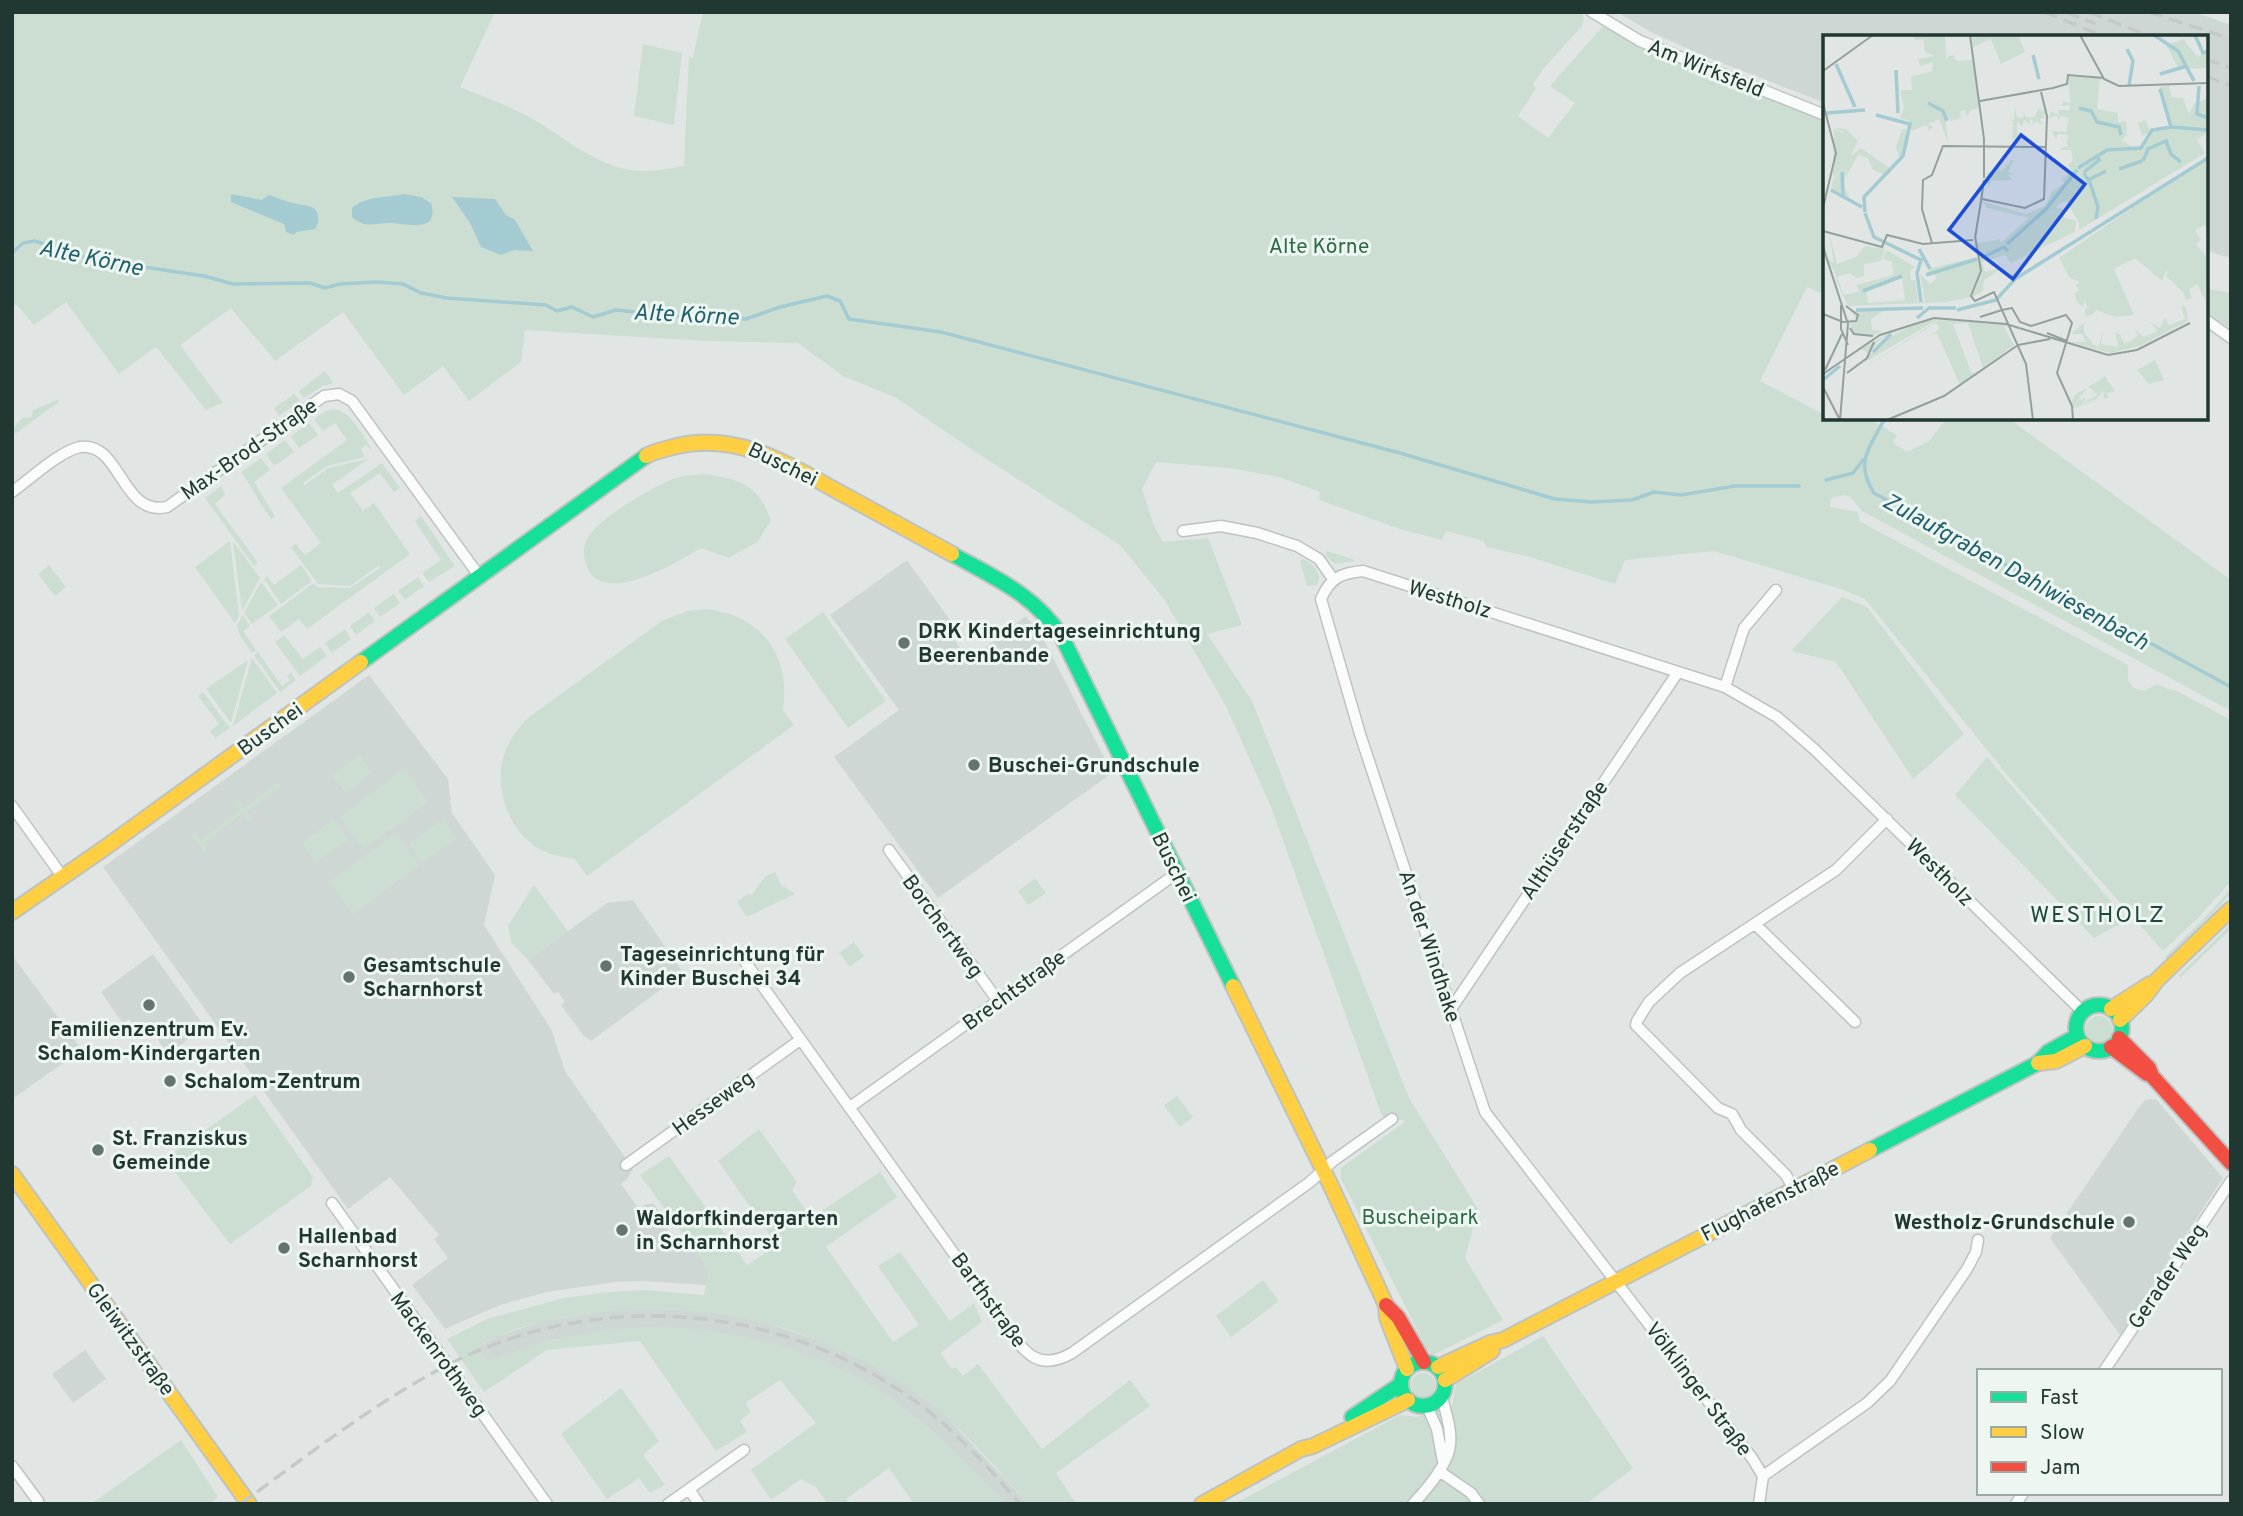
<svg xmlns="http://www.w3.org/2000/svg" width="2243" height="1516" font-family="Overpass,sans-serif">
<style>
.built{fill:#cfd7d4}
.green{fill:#cbded1}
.water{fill:#a4cbd2}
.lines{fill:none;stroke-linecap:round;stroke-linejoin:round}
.stream{stroke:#a4cbd2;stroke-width:3.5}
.street-casing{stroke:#bec3c1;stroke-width:13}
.fast-casing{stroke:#bec3c1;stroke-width:18}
.slow-casing{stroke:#bec3c1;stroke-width:18}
.jam-casing{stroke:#bec3c1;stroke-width:18}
.street{stroke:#fafbfb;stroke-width:10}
.fast{stroke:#16e098;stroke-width:14}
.slow{stroke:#ffcf43;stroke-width:14}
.jam{stroke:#f24e42;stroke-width:14}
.rail{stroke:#c5c9c8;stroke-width:3.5;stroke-dasharray:14 7;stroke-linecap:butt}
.poi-dot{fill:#647470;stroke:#eef6f2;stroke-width:2.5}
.labels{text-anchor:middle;stroke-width:6;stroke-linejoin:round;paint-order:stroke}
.street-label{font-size:21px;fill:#213731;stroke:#eef6f2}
.park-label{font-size:21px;fill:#2f6a46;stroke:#eef6f2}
.poi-label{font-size:21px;font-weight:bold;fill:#213731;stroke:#eef6f2;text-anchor:start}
.water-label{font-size:23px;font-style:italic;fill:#21606d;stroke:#eef6f2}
.neighbourhood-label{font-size:23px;letter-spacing:2px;fill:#1f473d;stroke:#eef6f2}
.inset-river{fill:none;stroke:#a4cbd2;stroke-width:3.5}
.inset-road{fill:none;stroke:#94a09c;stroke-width:2}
.view{fill:#1d4ed8;fill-opacity:0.15;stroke:#1d4ed8;stroke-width:3.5}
.inset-edge{fill:none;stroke:#213731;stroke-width:3.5}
</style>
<rect width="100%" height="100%" fill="#e1e6e4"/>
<path class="built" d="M1617 12H2194L2231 25V258L2206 251V37H1825V103L1704 56 1651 32Z
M907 560 957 630 951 635 969 660 1026 616 1044 640 1112 773 938 898 834 757 899 710 830 615Z
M369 675 448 779 452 813 495 875 484 925 551 1029 565 1071 633 1169 628 1178 621 1184 639 1209 646 1204H654L669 1225 665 1239 672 1243 686 1238 709 1270 706 1285 643 1281 615 1282 547 1292 500 1305 445 1329 412 1285 448 1258 434 1239 439 1235 390 1177 348 1209 103 867Z
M633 900 683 973 591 1041 583 1035 561 1005 565 1002 558 992 554 994 528 960 607 903Z
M153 954 205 1027 168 1054 150 1029 140 1035 129 1019 123 1024 101 992Z
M12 955 82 1050 15 1097 12 1093Z
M2151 1099 2157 1100 2223 1178 2120 1335 2050 1238 2139 1107 2145 1100Z
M639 1308 704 1311 754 1319 827 1343 871 1364 907 1386 941 1411 1028 1504H1007L930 1429 888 1397 817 1359 779 1347 745 1337 702 1331 628 1328 553 1340 487 1362 479 1346 498 1336 543 1321 606 1311Z
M85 1350 106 1379 73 1403 52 1374Z"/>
<path class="green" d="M12 12H495L460 87C488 98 517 109 543 125 574 145 607 172 646 171 659 171 671 168 684 166L689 56 693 58 703 12H1582L1584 18 1582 26 1544 68 1533 84 1536 88 1518 116 1548 138 1575 103 1550 86 1603 26 1681 64 1825 118V295L1807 287 1760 381 1825 415V418H1832L1841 423C1866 413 1876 423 1897 435L1893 443 1907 452 1929 441 1947 418H2008L2231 580V711L1862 511C1849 496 1852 492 1831 498L1830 507 1858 512 1859 521 2128 665V680L2134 688 2144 691 2157 684 2168 689 2175 690 2231 720V881L2199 917 2163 951 2013 782 1865 599 1844 590 1714 551 1625 560 1615 584 1527 556 1486 547 1484 541 1446 531 1442 540 1400 529 1319 500 1320 492 1279 477 1230 468 1156 462 1142 489 1154 526 1163 542 1208 538 1242 625 1207 634 1252 701 1409 1098 1478 1209 1465 1258 1503 1320 1433 1355 1427 1349 1341 1179V1168L1406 1121 1382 1116 1271 807 1226 706 1164 599 1120 545 971 449 895 397 843 376 798 343 707 341 525 330 521 362 469 401 443 366 404 395 343 312 275 361C261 342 245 327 231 308L180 345 223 403 206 410 157 348H154L119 374 66 302 34 325 16 304 12 307Z
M643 44 682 53 674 125 634 116Z
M2206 288 2231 293V329L2206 312Z
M325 371 334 383 323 386 304 398 299 391Z
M294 394 300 401 279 416 274 408Z
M57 400 59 402 12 436V430L23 417 31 418 33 410Z
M334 409C352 411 363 437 373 451L366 445 361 449 365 457 327 466 303 483 305 485 328 468 368 459 332 485 338 493 382 463 400 488 394 492 380 473 350 493 363 511 374 503 410 554 307 629 299 619 281 632 269 616 314 583 317 587 350 588 380 568 378 566 350 586 318 584 291 547 296 544 305 555 321 543 281 488 347 440 335 423 323 431 314 419 326 411Z
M309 423 318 435 299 448 291 436Z
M285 440 294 452 274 466 266 454Z
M261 458 270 470 254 482 275 516 271 519C259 503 252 487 241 472Z
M704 474C739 478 760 486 771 521L757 542 729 558 701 548C678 561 604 608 587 567 584 560 583 548 586 541 595 520 647 491 668 481 680 476 691 475 704 474Z
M221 486 225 495 215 504 258 563 254 566 205 498Z
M421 516 455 566 429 582 422 573 441 560 415 521Z
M230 541 239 615 235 623 195 567Z
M233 541 260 578 242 611Z
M1326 551 1353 559 1355 561 1335 564 1326 556Z
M1303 559C1314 565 1323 574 1317 585L1307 586 1300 561Z
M49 565 66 587 55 596 38 574Z
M301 565 312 581 281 604 264 579 267 576 274 585Z
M418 577 424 586 405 600 398 591Z
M261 582 278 605 252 624 244 613Z
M394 594 400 603 380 617 374 608Z
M1842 597 1867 607 1964 734 1913 779 1836 662 1791 651Z
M706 609C762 615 791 656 783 710L794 725 587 876 575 859C562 857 550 855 539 849 505 829 490 777 509 743 514 733 522 725 529 717L662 621 688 611Z
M369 612 375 621 356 635 350 626Z
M823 612 886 701 848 728 785 639Z
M243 615 250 626 243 631 256 650 252 653 240 636 237 625Z
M345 629 351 639 332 653 325 643Z
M284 635 303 659 320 647 327 656 300 676 275 642Z
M258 652 282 686 290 680 287 675 291 673 296 680 280 692 254 655Z
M252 658 277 693 233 726Z
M248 660 231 723 206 689Z
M203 692 230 728 215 738 210 731 219 724 198 696Z
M359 755 372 773 345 793 332 775Z
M1987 757 2127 920 2094 938 1955 795Z
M404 769 428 802 364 849 340 817Z
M277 783 280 787 247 811 252 819 249 822 242 814 203 843 208 850 204 853 190 834 194 831 200 840 240 811 234 802 238 799 244 808Z
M334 819 349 839 316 862 302 843Z
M443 819 457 838 422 863 409 844Z
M396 833 419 865 353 914 330 882Z
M775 872 781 885 795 894 747 917 737 902 747 894 751 895 766 876Z
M1035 878 1046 893 1028 905 1018 891Z
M534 885 568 931 528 960 511 942 508 926Z
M2231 888V893L2199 929 2167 959 2165 957 2212 910Z
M2231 924V928L2227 933 2180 978 2179 975Z
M854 942 864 956 850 967 839 953Z
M2086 1029a13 13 0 1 1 26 0a13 13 0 1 1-26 0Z
M255 1095 313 1177 311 1186 230 1244 165 1159Z
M1177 1096 1193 1117 1180 1127 1164 1105Z
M759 1129 797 1182 792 1190 811 1218 880 1172 897 1197 826 1247 893 1342 919 1325 878 1266 900 1252 950 1321 974 1303 982 1322 940 1353 952 1369 956 1367 963 1376 978 1364 1042 1449 1130 1380 1150 1406 1056 1473 1076 1504H1028C990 1462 954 1417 906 1386 810 1322 699 1298 586 1314 549 1319 511 1327 479 1346L487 1361C532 1345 579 1332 626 1328 715 1322 815 1346 889 1397 932 1427 970 1466 1007 1504H914L889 1468 846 1499 849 1504H828L816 1487 801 1479 771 1500 751 1470 816 1423 780 1380 745 1403 751 1412 740 1421 747 1432 716 1451 640 1341 547 1350 484 1392 447 1339 487 1319 564 1298 608 1292 645 1290 704 1295 709 1270 640 1175 669 1156 747 1265 777 1245 718 1161Z
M1263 1280 1279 1301 1231 1337 1216 1316Z
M1543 1336 1633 1468 1586 1504H1234L1400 1415 1417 1417 1452 1406 1456 1384Z
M1411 1385a12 12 0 1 1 24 0a12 12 0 1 1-24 0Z
M621 1388 659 1441 643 1455 665 1485 650 1493 639 1478 607 1499 561 1434Z
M181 1440 218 1497 209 1504H91Z"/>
<path class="water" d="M231 194 262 200 269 195C278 198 288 202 297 204 310 206 320 206 318 223L315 229 296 232 294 235 286 232 284 224 231 202Z
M404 194 421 197 431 203C440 235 406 223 389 223 374 223 365 229 352 217V208C365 196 386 198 404 194Z
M452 197 495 199 506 215 515 220 533 251 514 250 501 255 481 247 470 223Z"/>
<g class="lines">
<path class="stream" d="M12 253 23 243 35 241 115 267 137 266 204 276 233 284 310 283 325 288 340 284 377 282 403 284 421 293 447 298 546 305 557 311 572 307 593 317 616 310 693 318 746 319 780 307 827 296 840 301 849 319 941 332 1400 453 1555 499 1591 502 1632 500 1654 492 1681 495 1735 486H1799
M1885 418C1870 448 1854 461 1874 493L2231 687
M1826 480 1853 473 1863 460"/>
<defs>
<path id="street" d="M1592 12 1640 41 1825 115
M2206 320 2231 338
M12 492C29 480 60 451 80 447 121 441 121 517 167 507L324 396 339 394 352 401 480 577
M1183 531 1221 526 1257 533 1297 546 1319 559 1333 579
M1725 687 1744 628 1776 590
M12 806 62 876
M889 850 998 1001
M1755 924 1855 1022
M741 956 1005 1325C1024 1351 1037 1373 1072 1353L1310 1182 1333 1161 1392 1119
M1451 1009 1678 672
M850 1107 1177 873
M626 1165 800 1040
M1793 1188 1786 1175 1741 1130 1732 1114 1718 1108 1636 1025 1637 1021 1649 1002 1680 973 1836 870 1887 819
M332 1203 547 1504
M2104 1371 2231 1181
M1427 1406 1437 1429 1443 1461
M12 1466 38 1501
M1439 1471 1471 1493 1479 1504
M1763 1476 1867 1403 1890 1381 1967 1269 1976 1252 1978 1240
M689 1489 699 1504
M668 1504 744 1450
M1413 1504C1427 1489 1448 1465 1450 1445 1452 1428 1445 1412 1442 1396
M1759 1504 1763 1476 1752 1458 1485 1112 1360 734 1321 599C1330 578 1341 573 1363 571L1725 687 1777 717 1814 749 2083 1012
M2016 1504 2023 1493"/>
<path id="fast" d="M952 554C995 578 1035 595 1062 637L1233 986
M361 662 646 456
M2076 1028a23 23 0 1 1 46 0a23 23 0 1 1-46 0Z
M1870 1150 2038 1063 2048 1052 2077 1036
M1401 1384a22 22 0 1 1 44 0a22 22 0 1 1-44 0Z
M1352 1417 1401 1384"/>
<path id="slow" d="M646 456C655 451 666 449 677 446 741 431 794 468 848 497 882 516 917 535 952 554
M12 912 106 847 361 662
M1233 986 1332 1188 1386 1305 1387 1318 1407 1369
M2111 1009 2150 984
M2120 1020 2146 995 2157 980 2231 909
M2038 1063 2056 1061 2085 1046
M12 1174 249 1504
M1438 1367 1490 1343 1503 1340 1870 1150
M1445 1380 1492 1351
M1202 1504 1301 1449 1313 1446 1408 1400"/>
<path id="jam" d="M2119 1038 2149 1068 2152 1076 2231 1163
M2111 1047 2147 1074
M1386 1305 1398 1317 1424 1362"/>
</defs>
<use href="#street" class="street-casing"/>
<use href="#fast" class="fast-casing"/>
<use href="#slow" class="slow-casing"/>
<use href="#jam" class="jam-casing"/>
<use href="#street" class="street"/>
<use href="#fast" class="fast"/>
<use href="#slow" class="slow"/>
<use href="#jam" class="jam"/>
<path class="rail" d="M2044 12 2106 37
M2066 12 2096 24
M2089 12 2151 37
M2149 12 2231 39
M2206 59 2231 68
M2206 76 2231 86
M240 1504C313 1452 385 1394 466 1356 614 1289 788 1307 919 1404 957 1432 989 1468 1020 1504"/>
</g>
<g class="poi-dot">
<circle cx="904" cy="643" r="7"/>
<circle cx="974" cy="765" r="7"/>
<circle cx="606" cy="966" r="7"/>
<circle cx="349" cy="977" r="7"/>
<circle cx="149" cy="1005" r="7"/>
<circle cx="170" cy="1081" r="7"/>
<circle cx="98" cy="1150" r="7"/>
<circle cx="2129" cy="1222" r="7"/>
<circle cx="622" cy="1230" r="7"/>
<circle cx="284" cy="1248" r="7"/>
</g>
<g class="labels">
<g class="street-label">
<text transform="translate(1706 68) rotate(22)" y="7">Am Wirksfeld</text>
<text transform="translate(249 449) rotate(-35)" y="7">Max-Brod-Straße</text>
<text transform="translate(783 464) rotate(26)" y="7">Buschei</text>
<text transform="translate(1450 599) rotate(17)" y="7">Westholz</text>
<text transform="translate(270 729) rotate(-36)" y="7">Buschei</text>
<text transform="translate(1564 840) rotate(-56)" y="7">Althüserstraße</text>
<text transform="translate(1174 867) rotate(64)" y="7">Buschei</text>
<text transform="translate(1940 872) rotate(45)" y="7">Westholz</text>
<text transform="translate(943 926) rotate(54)" y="7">Borchertweg</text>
<text transform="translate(1430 946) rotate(72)" y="7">An der Windhake</text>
<text transform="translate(1014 990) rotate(-36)" y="7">Brechtstraße</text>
<text transform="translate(713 1103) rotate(-36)" y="7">Hesseweg</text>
<text transform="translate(1770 1201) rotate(-27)" y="7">Flughafenstraße</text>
<text transform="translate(2167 1276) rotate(-56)" y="7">Gerader Weg</text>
<text transform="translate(989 1300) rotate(54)" y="7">Barthstraße</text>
<text transform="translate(131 1339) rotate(54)" y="7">Gleiwitzstraße</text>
<text transform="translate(439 1354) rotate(54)" y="7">Mackenrothweg</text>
<text transform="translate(1699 1389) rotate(53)" y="7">Völklinger Straße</text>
</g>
<g class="park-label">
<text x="1319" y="253">Alte Körne</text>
<text x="1420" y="1224">Buscheipark</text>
</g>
<g class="poi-label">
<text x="918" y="638">DRK Kindertageseinrichtung<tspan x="918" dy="24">Beerenbande</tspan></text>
<text x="988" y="772">Buschei-Grundschule</text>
<text x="620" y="961">Tageseinrichtung für<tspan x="620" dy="24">Kinder Buschei 34</tspan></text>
<text x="363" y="972">Gesamtschule<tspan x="363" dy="24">Scharnhorst</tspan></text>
<text x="149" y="1036" text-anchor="middle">Familienzentrum Ev.<tspan x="149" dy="24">Schalom-Kindergarten</tspan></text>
<text x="184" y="1088">Schalom-Zentrum</text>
<text x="112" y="1145">St. Franziskus<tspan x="112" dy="24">Gemeinde</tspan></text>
<text x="636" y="1225">Waldorfkindergarten<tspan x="636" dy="24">in Scharnhorst</tspan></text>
<text x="2115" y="1229" text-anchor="end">Westholz-Grundschule</text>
<text x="298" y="1243">Hallenbad<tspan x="298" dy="24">Scharnhorst</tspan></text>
</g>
<g class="water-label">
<text transform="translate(91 257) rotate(12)" y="8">Alte Körne</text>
<text transform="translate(686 314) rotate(3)" y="8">Alte Körne</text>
<text transform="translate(2016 571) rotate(29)" y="8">Zulaufgraben Dahlwiesenbach</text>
</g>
<g class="neighbourhood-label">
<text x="2098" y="922">WESTHOLZ</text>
</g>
</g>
<g transform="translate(1823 35)">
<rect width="385" height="385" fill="#e1e6e4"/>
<path d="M90 0H122L123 29 124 22 131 20 133 26 151 25 156 73 148 75 144 82 142 75 137 76 138 83 128 86 122 80 125 108 116 84 105 89 110 92 106 96 104 90 88 96 87 86 77 83 81 72 77 55H89L88 42 109 36 110 27 97 31 95 24 112 21 102 17 100 4 92 5ZM149 0H195L202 17 178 29 168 4 150 12ZM361 4 374 22 385 16V33L356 34 343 10ZM245 41 277 43 274 74 295 78V87L303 86 304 100 298 105 311 113 321 111 326 103V98L319 101 315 88 323 85 326 95 347 91 337 52 346 51 349 62 360 63 366 79 371 68 385 64V97L374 105 382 118 256 195V189L244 166 236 169 233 172 240 174 241 183 253 185 252 197 188 228 182 220 159 227 162 237 179 233 161 245 160 256 149 262 159 238 151 209 177 204 178 208 205 183 164 173 159 166 203 179 222 171 230 156 242 148 238 144 250 137 245 131 250 124 248 115H235L244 111 245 100 235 99 233 104 228 96 243 97 246 83 237 81 235 87V81L227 82 225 86 228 76 236 80 235 75H247V70L239 71 240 66 247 68ZM192 71 194 83 201 82 199 75 203 82H212L215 73 220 77 221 72 223 80H218L223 82 217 84 220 90 213 86 210 90V85L206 84 208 90 201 85 199 92 194 86 195 110 191 102 189 108 190 86H185L191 85ZM12 93 23 94 35 106 27 122 38 113 69 135 64 141 50 135 45 123 35 120 19 148 27 163 9 153 0 195 10 145 23 129 10 143 11 94 27 102ZM79 94 85 95 86 106 78 127 73 111ZM385 121V196L382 190 372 195 378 205 373 209 384 222 382 265 374 249 366 255 369 263 362 265 361 258 344 242V234L339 246 312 223 291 234 311 280 293 282 273 275 270 279 262 282V274L270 269 264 272 262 265 260 272 255 268 251 258 256 256 253 250 257 247 246 242 236 223ZM188 125H191L185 137 192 140H185L190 145 168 146 166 152 162 146 165 136 171 139 176 133 178 137ZM0 197 6 198 14 229 33 222 42 211 62 214 58 226 41 229V241L33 243 27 238 14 242 4 224 1 211 0 200 5 224 11 228 6 199ZM95 212 109 233 154 222 158 236 148 262 124 267 25 271 14 247 9 230 21 260 37 256 33 250 70 240 69 227 60 224 64 215 92 232 87 236 88 245H92L95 267H102L97 238 107 249 114 243 108 237 102 240 107 234ZM79 243 82 265 45 268 44 257ZM358 270 363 272 365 286 317 311 287 318 247 307H263L259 299H248L261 288V298L271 310 276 311 280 295 278 309 295 312 292 298 297 299 301 308 307 307 315 300 311 294 321 302 335 296 327 287 337 293 342 282 346 290 362 284ZM96 274 60 276 48 284 49 295 59 296 49 301 30 298 27 289 35 285 27 276ZM119 283 186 290 181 292 191 310 160 333 145 288 130 289 148 337 153 339 137 350 114 298 107 300 117 294 113 288 24 343ZM116 284 42 327 41 326 61 305 92 289 60 302 45 318 38 314 64 299 90 288ZM332 325 341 345 326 349 314 335ZM282 341 292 356 284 358 285 363 281 364 280 355 274 364 250 372 280 364 251 373 248 367 253 359 264 353 255 365 263 363 259 368 273 361 274 357 267 360 272 357 265 352Z" fill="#cbded1" fill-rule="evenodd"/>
<path class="inset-river" d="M331 0 355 16 371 46M372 0 380 18 385 16M304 14 310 26 306 50M210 20 216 44M13 29 32 72M73 35 75 78M337 39 364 31M376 51 374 79 385 83M105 68 120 76 124 86M256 73 268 76 274 87 296 92 298 100M4 78 42 75M349 92 385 95M320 126 325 114 343 106 348 119 358 127M255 133 284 115 318 113 329 95 348 92 337 54M296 134 319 126M19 137 20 160M261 137 276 125 274 121M261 138 265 145 283 136M266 145 275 172 273 184M8 155 39 172M42 177 41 162 80 121 87 89 53 80M42 178 51 202 98 225 94 238 98 267M184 209 223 174 254 135M96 214 107 234M158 223 181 212 185 216M103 240 154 224M40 256 79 241M33 275 100 273M134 275 173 265 192 244 385 123M94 283 106 273H133M50 317 68 299M0 345 17 331"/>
<path class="inset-road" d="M147 0 161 104V143M257 0 281 44 296 51 385 48M0 36 50 0M157 66 230 53 244 49 245 40 281 43M0 68 13 118 0 173M159 164 202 173 221 164 224 81 218 57M158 166 161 145M0 196 59 212 64 200 100 209 150 205M152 201 158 236 148 261 152 266 171 257 203 329 210 385M152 203 158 166M109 208 99 174 100 145 109 140 120 111 223 112M0 212 25 289 17 385M18 270V294L25 310M179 275 189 273 197 287 208 291 243 280 249 288 234 338 249 371 250 385M0 279 20 287 33 286 35 280 23 271M157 282 179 275M27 293 31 299 50 301M224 298 244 306M195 310 227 304M2 335 19 299M24 338 44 323 51 307M0 339 57 300 111 283 183 289 285 320 314 315 367 288M0 352 17 385M64 385 121 361 195 310"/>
<path class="view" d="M198 100 262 149 190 244 126 195Z"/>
<rect width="385" height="385" class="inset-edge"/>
</g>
<rect width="2243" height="1516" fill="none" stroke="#213731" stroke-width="28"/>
<rect x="1977" y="1369" width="245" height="126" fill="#eef6f2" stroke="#9caaa5" stroke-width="2"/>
<rect x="1991" y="1392" width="35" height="10" fill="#16e098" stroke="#9caaa5" stroke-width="2"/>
<text x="2040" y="1404" font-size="21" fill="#213731">Fast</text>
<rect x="1991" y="1427" width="35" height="10" fill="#ffcf43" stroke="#9caaa5" stroke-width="2"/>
<text x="2040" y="1439" font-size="21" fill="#213731">Slow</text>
<rect x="1991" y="1462" width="35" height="10" fill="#f24e42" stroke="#9caaa5" stroke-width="2"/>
<text x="2040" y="1474" font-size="21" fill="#213731">Jam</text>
</svg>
